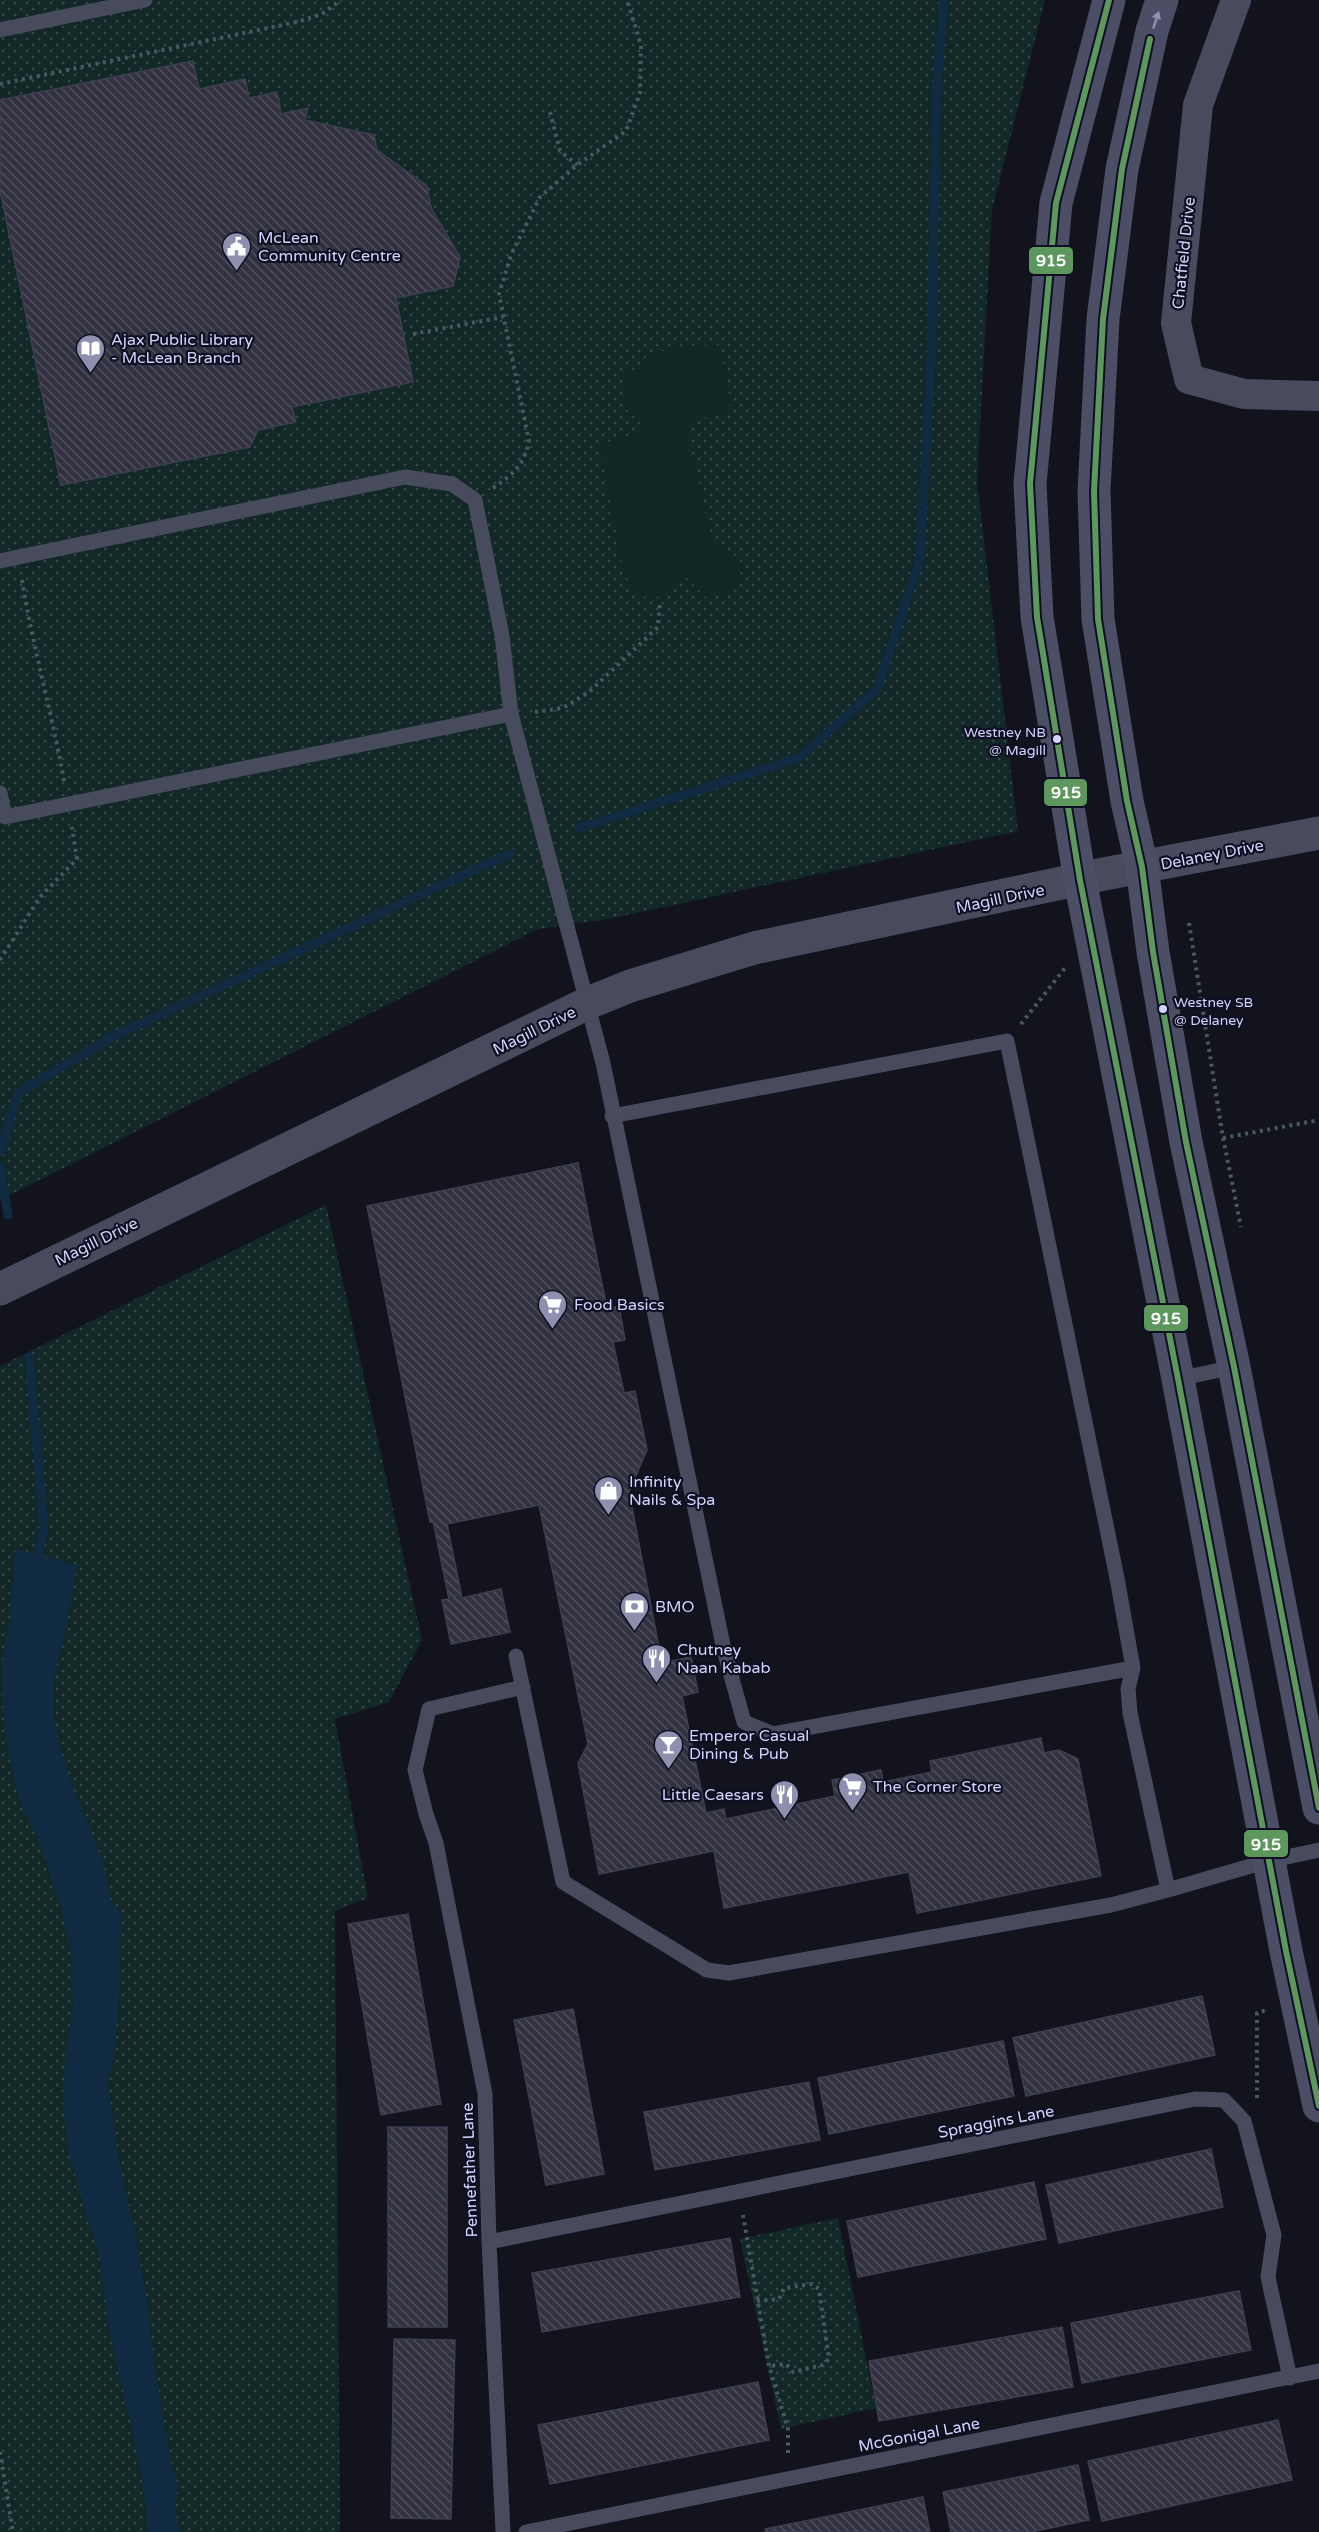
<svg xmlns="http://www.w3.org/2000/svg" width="1319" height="2532" font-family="'Varela Round',sans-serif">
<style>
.park{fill:url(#park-dots)}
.garden{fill:#122826}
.water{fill:#102b41}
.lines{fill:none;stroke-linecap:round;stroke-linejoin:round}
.stream{stroke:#102b41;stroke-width:9}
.building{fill:url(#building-back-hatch);stroke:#3e3e51;stroke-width:1.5}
.path{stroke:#495962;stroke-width:4;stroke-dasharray:3 4.5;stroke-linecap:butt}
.service{stroke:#484a5e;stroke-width:15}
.minor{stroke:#484a5e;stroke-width:30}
.tertiary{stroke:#484a5e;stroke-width:33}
.secondary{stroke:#4b4e64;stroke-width:33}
.bus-1-casing{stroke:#0f0f22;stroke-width:10}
.bus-1{stroke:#5d975d;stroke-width:6}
.oneway{fill:#8e91b0}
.bus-dot{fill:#d2d4fd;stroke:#0f0f22;stroke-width:2}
.labels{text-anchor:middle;stroke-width:4.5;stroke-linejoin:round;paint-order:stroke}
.bus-label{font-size:14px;fill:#d2d4fd;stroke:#0f0f22;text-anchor:end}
.poi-label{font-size:16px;fill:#d2d4fd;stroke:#0f0f22;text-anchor:start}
.street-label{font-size:16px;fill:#d2d4fd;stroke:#0f0f22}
.line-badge{stroke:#0f0f22;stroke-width:2}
.badge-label{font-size:16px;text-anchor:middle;font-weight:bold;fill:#fff}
</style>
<defs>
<pattern id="park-dots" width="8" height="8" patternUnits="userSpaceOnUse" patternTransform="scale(1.5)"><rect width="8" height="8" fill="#122826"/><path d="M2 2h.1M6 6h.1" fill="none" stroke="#344646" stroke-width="1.8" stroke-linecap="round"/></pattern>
<pattern id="building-back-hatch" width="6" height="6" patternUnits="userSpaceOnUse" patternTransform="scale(1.5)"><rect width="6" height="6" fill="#313140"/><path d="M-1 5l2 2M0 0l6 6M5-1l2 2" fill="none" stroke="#4e4e5c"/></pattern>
</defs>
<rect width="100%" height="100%" fill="#13131e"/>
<path class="park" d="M0 0H1045L992 210 977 481 1018 831 608 919 538 929 0 1200Z
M326 1205 422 1640 389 1702 335 1719 368 1898 335 1911 340 2532H0V1366Z
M838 2218 876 2408 781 2429 740 2239Z"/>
<path class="garden" d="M709 344H716L720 348 730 400 729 409C717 417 701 416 688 423L687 432 710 532 716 543 740 560C743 588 732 596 705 597L688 579 679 575 674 590C663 597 647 603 637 591 631 585 631 580 624 576L601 450V443C619 440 633 438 641 421L627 410 622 370 640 371 647 363 646 356 649 353Z"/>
<path class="water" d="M15 1548 77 1566 63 1644 54 1676V1720L60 1747 73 1787 103 1862 111 1902 121 1912 119 2001 114 2056 108 2083 116 2141 125 2190 134 2226 148 2306 154 2362 171 2463 178 2485 175 2510 180 2532H147L146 2506 136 2448 109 2330 101 2264 68 2151 63 2106 65 2056 73 2006 72 1956 60 1905 40 1843 19 1800 10 1763 3 1711 2 1664 10 1618Z"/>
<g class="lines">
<path class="stream" d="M579 828 799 758 877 689 920 559 931 359 937 84 944 0
M0 1152 19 1092 116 1035 511 853
M0 1166 8 1215
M29 1357 44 1528 36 1565"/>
</g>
<path class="building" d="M193 61 199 89 245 79 249 98 277 92 281 114 308 108 305 120 374 135 377 150 427 186 431 208 460 257 453 286 396 298 413 382 292 407 296 422 258 430 250 447 61 485 0 190V100Z
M578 1163 607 1309 619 1306 625 1340 613 1342 624 1393 635 1391 647 1450 629 1492 662 1663 691 1657 698 1692 682 1696 706 1813 724 1809 726 1819 835 1796 832 1780 881 1770 883 1782 932 1772 930 1761 1041 1738 1044 1753 1059 1750 1078 1759 1101 1876 917 1913 909 1872 724 1908 714 1851 599 1874 578 1763 588 1744 539 1505 447 1524 462 1598 501 1589 510 1632 451 1644 442 1600 449 1599 433 1521 430 1522 367 1206Z
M408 1914 441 2104 381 2115 348 1924Z
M1202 1996 1215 2055 1026 2096 1013 2038Z
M573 2009 604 2174 546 2185 514 2020Z
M1003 2041 1014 2096 829 2134 818 2078Z
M809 2082 820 2140 655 2170 644 2112Z
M388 2127H447V2327H388Z
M1211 2149 1223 2207 1059 2243 1046 2185Z
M1034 2182 1046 2239 858 2277 847 2221Z
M730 2238 740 2297 542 2332 532 2273Z
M1239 2291 1251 2350 1082 2383 1071 2323Z
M1062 2327 1073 2387 879 2421 869 2361Z
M394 2339 455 2340 451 2519 391 2518Z
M758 2382 769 2440 550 2484 538 2425Z
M1278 2420 1292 2480 1102 2521 1088 2461Z
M1078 2465 1089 2520 1031 2532H951L943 2492Z
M923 2497 930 2532H766L765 2529Z"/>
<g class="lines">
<path class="path" d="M0 84 297 22 322 14 341 0
M550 112 560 151 577 165
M413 334 503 317
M493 488C513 474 524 466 529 441L499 294 511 255 540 197 577 165 626 131 640 93 641 45 627 0
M22 580C33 648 52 713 64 781
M535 712 563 708 589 692 658 627 660 602
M1189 923 1223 1138 1241 1227
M0 960 40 897 77 859 72 827
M1021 1024 1065 968
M1223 1138 1319 1120
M1257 2098V2013L1267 2010
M743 2215 769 2366 788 2429V2454
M757 2301 779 2299 784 2288 812 2284 819 2289 829 2359 823 2365 793 2372 786 2364 769 2366
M0 2452 13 2532"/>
<path class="service" d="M0 30 145 0
M0 561 405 477 452 484 475 500 502 636 511 714 603 1063 724 1650 744 1722 773 1734 1133 1668
M0 793 5 817 511 714
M612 1116 1007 1041 1117 1578 1133 1668 1128 1689 1130 1713 1168 1890 1268 1861 1319 1850
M1178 1379 1234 1367
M516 1656 563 1882 707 1970 729 1973 1111 1905 1168 1890
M489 2242 1195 2099 1224 2100 1244 2121 1274 2235 1268 2277 1290 2378
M503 2532 489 2242 485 2094 436 1843 426 1814 415 1770 429 1709 523 1687
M526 2532 1319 2371"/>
<path class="minor" d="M1236 0 1198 105 1176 323 1189 379 1244 394 1319 396"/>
<path class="tertiary" d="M0 1289 588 1003 630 986 754 948 1104 874 1319 833"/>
<path class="secondary" d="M1109 0 1056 203 1030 484 1037 617 1080 880 1178 1379 1286 1951 1319 2106
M1162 0 1152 31 1122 169 1103 319 1094 491 1098 619 1127 801 1142 867 1153 952 1186 1142 1234 1367 1319 1808"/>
<defs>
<path id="bus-1" d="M1109 0 1056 203 1030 484 1037 617 1080 880 1178 1379 1286 1951 1319 2106
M1150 39 1122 169 1103 319 1094 491 1098 619 1127 801 1142 867 1153 952 1186 1142 1234 1367 1319 1808"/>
</defs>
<use href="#bus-1" class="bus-1-casing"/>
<use href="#bus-1" class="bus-1"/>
</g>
<defs><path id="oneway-solid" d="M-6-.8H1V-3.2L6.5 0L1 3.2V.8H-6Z" transform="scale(1.5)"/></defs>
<use class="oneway" href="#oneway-solid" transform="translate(1156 20) rotate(-72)"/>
<defs>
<symbol id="civic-pin" viewBox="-11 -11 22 30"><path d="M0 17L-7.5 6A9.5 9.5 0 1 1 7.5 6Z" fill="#8f90af" stroke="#0f0f22"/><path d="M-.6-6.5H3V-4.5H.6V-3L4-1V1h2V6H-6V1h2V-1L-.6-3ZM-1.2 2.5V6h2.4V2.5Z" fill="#fff"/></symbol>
<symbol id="library-pin" viewBox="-11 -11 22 30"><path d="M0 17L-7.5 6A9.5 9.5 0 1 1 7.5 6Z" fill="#8f90af" stroke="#0f0f22"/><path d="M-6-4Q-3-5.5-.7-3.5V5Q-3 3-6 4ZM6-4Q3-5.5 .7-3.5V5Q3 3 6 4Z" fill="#fff"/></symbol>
<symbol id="supermarket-pin" viewBox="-11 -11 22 30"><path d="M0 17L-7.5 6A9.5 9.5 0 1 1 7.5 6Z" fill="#8f90af" stroke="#0f0f22"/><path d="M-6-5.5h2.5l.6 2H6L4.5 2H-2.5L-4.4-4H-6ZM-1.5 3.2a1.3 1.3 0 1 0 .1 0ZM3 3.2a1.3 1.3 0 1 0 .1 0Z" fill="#fff"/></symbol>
<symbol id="shop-pin" viewBox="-11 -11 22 30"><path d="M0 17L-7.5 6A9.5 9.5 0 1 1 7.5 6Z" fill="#8f90af" stroke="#0f0f22"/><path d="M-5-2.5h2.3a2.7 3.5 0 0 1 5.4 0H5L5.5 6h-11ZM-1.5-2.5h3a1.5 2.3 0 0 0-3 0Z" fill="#fff"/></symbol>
<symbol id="bank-pin" viewBox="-11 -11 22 30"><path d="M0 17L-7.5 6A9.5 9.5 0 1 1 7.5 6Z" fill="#8f90af" stroke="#0f0f22"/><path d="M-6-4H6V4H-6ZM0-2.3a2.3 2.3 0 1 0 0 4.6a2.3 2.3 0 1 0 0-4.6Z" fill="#fff"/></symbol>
<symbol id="restaurant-pin" viewBox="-11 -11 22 30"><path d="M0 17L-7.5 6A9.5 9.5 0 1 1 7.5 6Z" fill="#8f90af" stroke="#0f0f22"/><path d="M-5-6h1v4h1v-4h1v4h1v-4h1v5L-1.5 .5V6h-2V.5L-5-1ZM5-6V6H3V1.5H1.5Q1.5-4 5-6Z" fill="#fff"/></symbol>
<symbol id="bar-pin" viewBox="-11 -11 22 30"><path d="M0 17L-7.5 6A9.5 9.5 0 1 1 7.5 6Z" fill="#8f90af" stroke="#0f0f22"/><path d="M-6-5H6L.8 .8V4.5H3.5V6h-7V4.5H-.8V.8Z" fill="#fff"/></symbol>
</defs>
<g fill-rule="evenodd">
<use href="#civic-pin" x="220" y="230" width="33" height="45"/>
<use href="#library-pin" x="74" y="332" width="33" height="45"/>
<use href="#supermarket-pin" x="536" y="1288" width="33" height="45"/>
<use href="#shop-pin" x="592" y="1474" width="33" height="45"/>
<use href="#bank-pin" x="618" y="1590" width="33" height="45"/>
<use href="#restaurant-pin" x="640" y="1642" width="33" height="45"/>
<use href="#bar-pin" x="652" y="1728" width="33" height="45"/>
<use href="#supermarket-pin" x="836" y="1770" width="33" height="45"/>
<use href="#restaurant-pin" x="768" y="1778" width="33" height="45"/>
</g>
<g class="bus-dot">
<circle cx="1057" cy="739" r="5"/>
<circle cx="1163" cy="1009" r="5"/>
</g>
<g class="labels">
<g class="bus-label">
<text x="1046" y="737">Westney NB<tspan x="1046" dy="18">@ Magill</tspan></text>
<text x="1174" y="1007" text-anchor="start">Westney SB<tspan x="1174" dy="18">@ Delaney</tspan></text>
</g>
<g class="poi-label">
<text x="258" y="243">McLean<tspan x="258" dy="18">Community Centre</tspan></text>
<text x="111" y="345">Ajax Public Library<tspan x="111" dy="18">- McLean Branch</tspan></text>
<text x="574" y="1310">Food Basics</text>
<text x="629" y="1487">Infinity<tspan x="629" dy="18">Nails &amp; Spa</tspan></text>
<text x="655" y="1612">BMO</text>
<text x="677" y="1655">Chutney<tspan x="677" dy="18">Naan Kabab</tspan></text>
<text x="689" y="1741">Emperor Casual<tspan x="689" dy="18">Dining &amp; Pub</tspan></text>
<text x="873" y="1792">The Corner Store</text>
<text x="764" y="1800" text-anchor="end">Little Caesars</text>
</g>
<g class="street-label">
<text transform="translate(1183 253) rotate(-84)" y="6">Chatfield Drive</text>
<text transform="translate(1212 854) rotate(-11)" y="6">Delaney Drive</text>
<text transform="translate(1000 898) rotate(-12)" y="6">Magill Drive</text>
<text transform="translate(534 1030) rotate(-26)" y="6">Magill Drive</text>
<text transform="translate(96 1241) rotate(-26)" y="6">Magill Drive</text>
<text transform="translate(996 2121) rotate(-11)" y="6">Spraggins Lane</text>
<text transform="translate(469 2170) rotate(-92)" y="6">Pennefather Lane</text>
<text transform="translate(919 2434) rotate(-11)" y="6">McGonigal Lane</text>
</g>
</g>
<g class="line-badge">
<rect x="1028" y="246" width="46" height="29" rx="6" fill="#5d975d"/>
<rect x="1043" y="778" width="45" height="29" rx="6" fill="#5d975d"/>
<rect x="1143" y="1304" width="46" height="28" rx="6" fill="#5d975d"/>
<rect x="1243" y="1829" width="46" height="29" rx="6" fill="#5d975d"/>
</g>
<g class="badge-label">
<text x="1051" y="266">915</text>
<text x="1066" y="798">915</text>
<text x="1166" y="1324">915</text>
<text x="1266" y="1850">915</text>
</g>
</svg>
